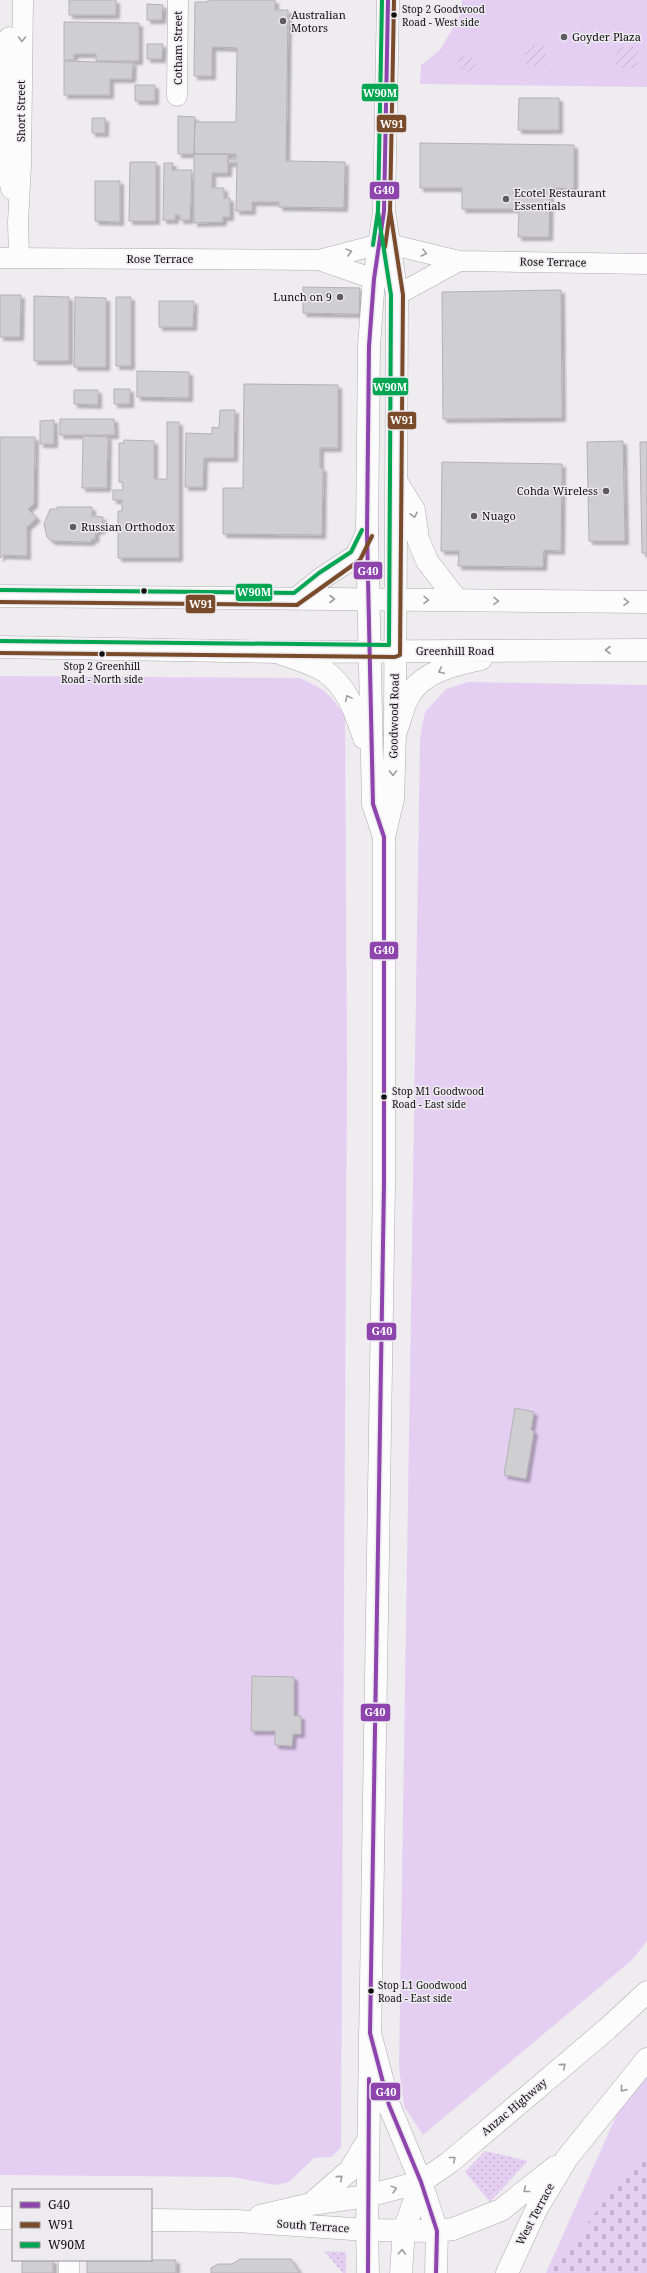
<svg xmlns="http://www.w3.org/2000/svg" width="647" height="2273" font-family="'Noto Serif',serif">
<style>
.grass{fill:url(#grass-dots)}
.cemetery{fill:url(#cemetery-stones)}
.park{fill:#e4cff3}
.garden{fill:url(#garden-furrows)}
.building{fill:#cfced0;stroke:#b3b1b3;filter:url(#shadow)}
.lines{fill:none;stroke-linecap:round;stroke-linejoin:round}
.street-casing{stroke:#adabae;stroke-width:21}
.secondary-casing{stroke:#adabae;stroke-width:23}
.primary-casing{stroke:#adabae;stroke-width:23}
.highway-casing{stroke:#adabae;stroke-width:23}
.street{stroke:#fcfcfd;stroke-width:20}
.secondary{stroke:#fcfcfd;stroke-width:22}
.primary{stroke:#fcfcfd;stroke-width:22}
.highway{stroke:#fcfcfd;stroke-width:22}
.bus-1-casing{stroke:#eeebf0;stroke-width:7}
.bus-2-casing{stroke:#eeebf0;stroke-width:7}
.bus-3-casing{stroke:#eeebf0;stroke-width:7}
.bus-1{stroke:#8e44ad;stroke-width:4}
.bus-2{stroke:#7a4b2a;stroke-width:4}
.bus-3{stroke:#00a651;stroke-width:4}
.oneway{stroke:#9d9d9e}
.bus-dot{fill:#0f0f10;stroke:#eeebf0;stroke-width:1.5}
.poi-dot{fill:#5d5c5e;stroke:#eeebf0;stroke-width:1.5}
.labels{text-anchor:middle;stroke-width:3;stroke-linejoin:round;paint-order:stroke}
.bus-label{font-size:10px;fill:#0f0f10;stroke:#eeebf0;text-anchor:start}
.poi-label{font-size:11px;fill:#0f0f10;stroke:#eeebf0;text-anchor:start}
.street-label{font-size:11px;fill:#0f0f10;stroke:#eeebf0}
.line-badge{stroke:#eeebf0;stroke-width:1.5}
.badge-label{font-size:11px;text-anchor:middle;font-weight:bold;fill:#fff}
</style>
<defs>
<pattern id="grass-dots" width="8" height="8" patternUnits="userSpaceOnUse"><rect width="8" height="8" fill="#e4cff3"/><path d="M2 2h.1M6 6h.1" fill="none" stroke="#c2b1cf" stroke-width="1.8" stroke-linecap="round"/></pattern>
<pattern id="cemetery-stones" width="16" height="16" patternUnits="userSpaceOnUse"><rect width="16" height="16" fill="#e4cff3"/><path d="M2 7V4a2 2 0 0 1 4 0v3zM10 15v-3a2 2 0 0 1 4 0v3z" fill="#c2b1cf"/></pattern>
<pattern id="garden-furrows" width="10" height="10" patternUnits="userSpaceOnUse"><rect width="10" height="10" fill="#e4cff3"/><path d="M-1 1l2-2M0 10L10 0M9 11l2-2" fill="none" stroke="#c2b1cf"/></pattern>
<filter id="shadow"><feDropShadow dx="3.5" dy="3.5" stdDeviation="1" flood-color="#0004"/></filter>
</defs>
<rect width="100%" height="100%" fill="#eeecef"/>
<path class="grass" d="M485 2151 528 2161 490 2202 465 2172Z
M324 2251 346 2252V2273H343Z"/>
<path class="cemetery" d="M647 2150V2273H549L640 2154Z"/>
<path class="park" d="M462 0H647V87L420 84 421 65 440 50 462 12Z
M0 676 299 678C325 689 330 693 345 717L347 1067 341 2147 332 2157 314 2158 289 2182 275 2185 233 2177 0 2175Z
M468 682 647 685V1941L632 1960 423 2135 404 2106 399 2067 420 739 425 712 446 689Z
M647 2077V2150L640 2154 549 2273H546L617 2114Z"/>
<path class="garden" d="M525 45H546L545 66H525Z
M617 47H638L637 68H616Z
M461 56 472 58 477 67 476 72 468 74 461 69 458 62Z"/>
<path class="building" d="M69 0H116V15H69Z
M208 0H275V10H288L286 161 345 162 344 208 279 207V202H252V211H236L237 163H228V159H236V154H194L195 122H236L237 48 212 47V76H194L195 2H208Z
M147 4 163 5 162 20H147Z
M64 22 139 23V61H96V54H74V60H64Z
M147 44H163L162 59H147Z
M64 61 133 63 132 79H110V95H64Z
M135 85H155V101H135Z
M519 98H559V130H518Z
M178 116 195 117 194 154H178Z
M92 118H105V133H92Z
M420 143 574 145V189L550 188 549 237H518L519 209H462V188H420Z
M194 154H228V173H212V188H224V198H230V217H223V222L194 223Z
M130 162H156V221H129Z
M164 163H173L172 170H192L190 220H180V215H175V220H163Z
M95 181H120V222L95 221Z
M303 287 360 288 359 314 303 313Z
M561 290 562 418 443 419 442 292Z
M0 295H21L20 337H0Z
M34 296 69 297V361H34Z
M75 297 106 298V367H74Z
M116 297H131V366H116Z
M159 301H194L193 327H159Z
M137 371 189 372V398L137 397Z
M244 384 338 385V448H320V468H323L322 535 223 534V488H243Z
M114 389H130V404H114Z
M74 390H98V405L74 404Z
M220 410H235L234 458H204L203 487H185L186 433 212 434V427L219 428Z
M60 419H114L115 435H60Z
M54 420V444H40V421Z
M167 422H179V558H118V511H122V500H113V490H123V482H119V443H124V440L154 441V479H167Z
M83 436 108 437 107 488H82Z
M0 437H35L34 504 28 509 37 518 27 527V556L3 555 0 558Z
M623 441 625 541H589L587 442Z
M640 442H647V553H642Z
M442 462 562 464 561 551 544 550 543 567 458 566 459 551H441Z
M57 507H92V516L103 517 102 530 96 531 95 539H92L91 542 52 541 47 537 44 524 50 509H57Z
M515 1408 534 1412 531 1430 534 1431 526 1479 504 1475Z
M252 1676 294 1677V1716H301V1734H293L292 1746 275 1745V1731H251Z
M240 2259H291L300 2273H211V2268L218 2264H232Z
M22 2260H53V2273H22Z
M87 2260H176V2273H87Z"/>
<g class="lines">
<defs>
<path id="street" d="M9 37C7 87 0 140 11 189
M177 96 178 0
M389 244 459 261 647 264
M0 258 319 260 380 244
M19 258 18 222 21 165 23 0
M319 260 374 279
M397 295 459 261
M69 2273V2260"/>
<path id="secondary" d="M396 481 414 510 418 539 427 561 457 600
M277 652C292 658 312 663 326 672 348 688 356 714 364 738
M384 837 373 804 367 533 369 346 374 279 384 211 388 0
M311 2204 350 2170 368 2140
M260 2216 311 2204 367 2196
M0 2218H13
M151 2220 237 2221 367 2230 437 2231
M367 2230 384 1184V837L393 799 395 734 397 295 384 211"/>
<path id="primary" d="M370 2033 389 2105 421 2182 437 2231 436 2273
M367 2196 421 2182 450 2162 607 2029 647 1992
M367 2230 368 2273
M437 2231 453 2229 501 2210 555 2167
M401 2273 404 2230 421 2182
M507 2273 537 2208 567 2158 647 2059"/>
<path id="highway" d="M0 596 647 602
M296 599 322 578 356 556 367 533
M0 647 277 652 647 650
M395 734C400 722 403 705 410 694 424 671 457 664 481 659"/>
</defs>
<use href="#street" class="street-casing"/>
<use href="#secondary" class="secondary-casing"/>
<use href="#primary" class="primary-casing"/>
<use href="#highway" class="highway-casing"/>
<use href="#street" class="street"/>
<use href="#secondary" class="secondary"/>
<use href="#primary" class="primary"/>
<use href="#highway" class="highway"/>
<defs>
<path id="bus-1" d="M388 0 384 211 374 279 369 346 367 533 373 804 384 837V1184L370 2033 389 2105 421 2182 437 2231 436 2273
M368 2273 369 2079"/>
<path id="bus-2" d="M385 247 390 211 394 0
M0 602 297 605 360 560 372 536
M0 653 395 657 400 655 403 295 390 210"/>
<path id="bus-3" d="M373 245 378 211 382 0
M0 590 294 593 319 573 351 552 362 530
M0 641 389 645 391 295 378 212"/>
</defs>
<use href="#bus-1" class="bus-1-casing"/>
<use href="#bus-2" class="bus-2-casing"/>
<use href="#bus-3" class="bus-3-casing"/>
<use href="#bus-1" class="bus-1"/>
<use href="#bus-2" class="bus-2"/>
<use href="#bus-3" class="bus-3"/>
</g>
<defs><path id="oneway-chevron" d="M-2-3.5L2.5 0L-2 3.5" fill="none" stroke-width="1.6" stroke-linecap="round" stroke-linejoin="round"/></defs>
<g class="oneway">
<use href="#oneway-chevron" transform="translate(22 39) rotate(91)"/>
<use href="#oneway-chevron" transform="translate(349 252) rotate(-15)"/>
<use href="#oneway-chevron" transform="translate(424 253) rotate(14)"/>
<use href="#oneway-chevron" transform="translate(414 515) rotate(78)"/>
<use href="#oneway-chevron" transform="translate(332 599)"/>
<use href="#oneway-chevron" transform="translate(426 600) rotate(1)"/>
<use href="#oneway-chevron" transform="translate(496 601) rotate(1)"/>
<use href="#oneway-chevron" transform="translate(626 602) rotate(1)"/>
<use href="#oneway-chevron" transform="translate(608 650) rotate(180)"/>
<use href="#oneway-chevron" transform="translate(441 671) rotate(155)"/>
<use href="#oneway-chevron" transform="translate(348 698) rotate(-118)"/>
<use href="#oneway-chevron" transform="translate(393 773) rotate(90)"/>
<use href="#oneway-chevron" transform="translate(563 2066) rotate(-40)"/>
<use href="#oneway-chevron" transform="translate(623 2089) rotate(129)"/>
<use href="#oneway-chevron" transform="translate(453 2159) rotate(-39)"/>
<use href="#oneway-chevron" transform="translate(340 2178) rotate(-41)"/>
<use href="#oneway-chevron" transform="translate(394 2189) rotate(-15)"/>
<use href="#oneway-chevron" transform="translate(526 2190) rotate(142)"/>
<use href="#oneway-chevron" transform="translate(402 2252) rotate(-87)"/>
</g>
<g class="bus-dot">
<circle cx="394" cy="15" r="3.5"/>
<circle cx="144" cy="591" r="3.5"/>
<circle cx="102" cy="654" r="3.5"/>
<circle cx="384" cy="1097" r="3.5"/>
<circle cx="371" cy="1991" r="3.5"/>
</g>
<g class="poi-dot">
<circle cx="283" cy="21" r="4"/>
<circle cx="564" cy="37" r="4"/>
<circle cx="506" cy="199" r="4"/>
<circle cx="340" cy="297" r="4"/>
<circle cx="606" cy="491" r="4"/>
<circle cx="474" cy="516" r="4"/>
<circle cx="73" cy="527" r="4"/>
</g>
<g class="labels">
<g class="bus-label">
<text x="402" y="13">Stop 2 Goodwood<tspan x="402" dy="13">Road - West side</tspan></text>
<text x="102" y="670" text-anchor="middle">Stop 2 Greenhill<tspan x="102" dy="13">Road - North side</tspan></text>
<text x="392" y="1095">Stop M1 Goodwood<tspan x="392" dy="13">Road - East side</tspan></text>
<text x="378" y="1989">Stop L1 Goodwood<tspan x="378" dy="13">Road - East side</tspan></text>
</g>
<g class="poi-label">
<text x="291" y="19">Australian<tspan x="291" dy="13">Motors</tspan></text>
<text x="572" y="41">Goyder Plaza</text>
<text x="514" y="197">Ecotel Restaurant<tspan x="514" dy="13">Essentials</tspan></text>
<text x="332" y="301" text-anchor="end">Lunch on 9</text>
<text x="598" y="495" text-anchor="end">Cohda Wireless</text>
<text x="482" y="520">Nuago</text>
<text x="81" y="531">Russian Orthodox</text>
</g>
<g class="street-label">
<text transform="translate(178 48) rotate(-90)" y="4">Cotham Street</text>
<text transform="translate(21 111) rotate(-90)" y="4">Short Street</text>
<text x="160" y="263">Rose Terrace</text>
<text transform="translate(553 262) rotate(1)" y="4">Rose Terrace</text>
<text x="455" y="655">Greenhill Road</text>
<text transform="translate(394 716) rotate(-89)" y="4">Goodwood Road</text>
<text transform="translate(514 2107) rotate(-40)" y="4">Anzac Highway</text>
<text transform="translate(535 2214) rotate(-62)" y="4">West Terrace</text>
<text transform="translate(313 2226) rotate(4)" y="4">South Terrace</text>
</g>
</g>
<g class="line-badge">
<rect x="361" y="83" width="38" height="19" rx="4" fill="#00a651"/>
<rect x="376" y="114" width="31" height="19" rx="4" fill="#7a4b2a"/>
<rect x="369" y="181" width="31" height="19" rx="4" fill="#8e44ad"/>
<rect x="372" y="377" width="37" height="19" rx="4" fill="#00a651"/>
<rect x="387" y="411" width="30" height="19" rx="4" fill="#7a4b2a"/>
<rect x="353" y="561" width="30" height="19" rx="4" fill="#8e44ad"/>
<rect x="235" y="583" width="38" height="19" rx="4" fill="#00a651"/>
<rect x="185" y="594" width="31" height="20" rx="4" fill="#7a4b2a"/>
<rect x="369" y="941" width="30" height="19" rx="4" fill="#8e44ad"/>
<rect x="366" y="1322" width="31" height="19" rx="4" fill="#8e44ad"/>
<rect x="360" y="1703" width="31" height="19" rx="4" fill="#8e44ad"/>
<rect x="370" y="2082" width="31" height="19" rx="4" fill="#8e44ad"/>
</g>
<g class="badge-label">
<text x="380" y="97">W90M</text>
<text x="392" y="128">W91</text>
<text x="384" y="194">G40</text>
<text x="390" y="391">W90M</text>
<text x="402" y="424">W91</text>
<text x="368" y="575">G40</text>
<text x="254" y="596">W90M</text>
<text x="201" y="608">W91</text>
<text x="384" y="954">G40</text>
<text x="382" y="1335">G40</text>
<text x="375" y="1716">G40</text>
<text x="386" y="2096">G40</text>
</g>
<rect x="12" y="2189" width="140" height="72" fill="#eeebf0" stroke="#959396"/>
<rect x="20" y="2202" width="20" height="6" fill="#8e44ad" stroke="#959396"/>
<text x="48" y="2209" font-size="12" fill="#0f0f10">G40</text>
<rect x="20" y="2222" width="20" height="6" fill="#7a4b2a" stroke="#959396"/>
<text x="48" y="2229" font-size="12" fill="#0f0f10">W91</text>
<rect x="20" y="2242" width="20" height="6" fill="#00a651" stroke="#959396"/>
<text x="48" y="2249" font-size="12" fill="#0f0f10">W90M</text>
</svg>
